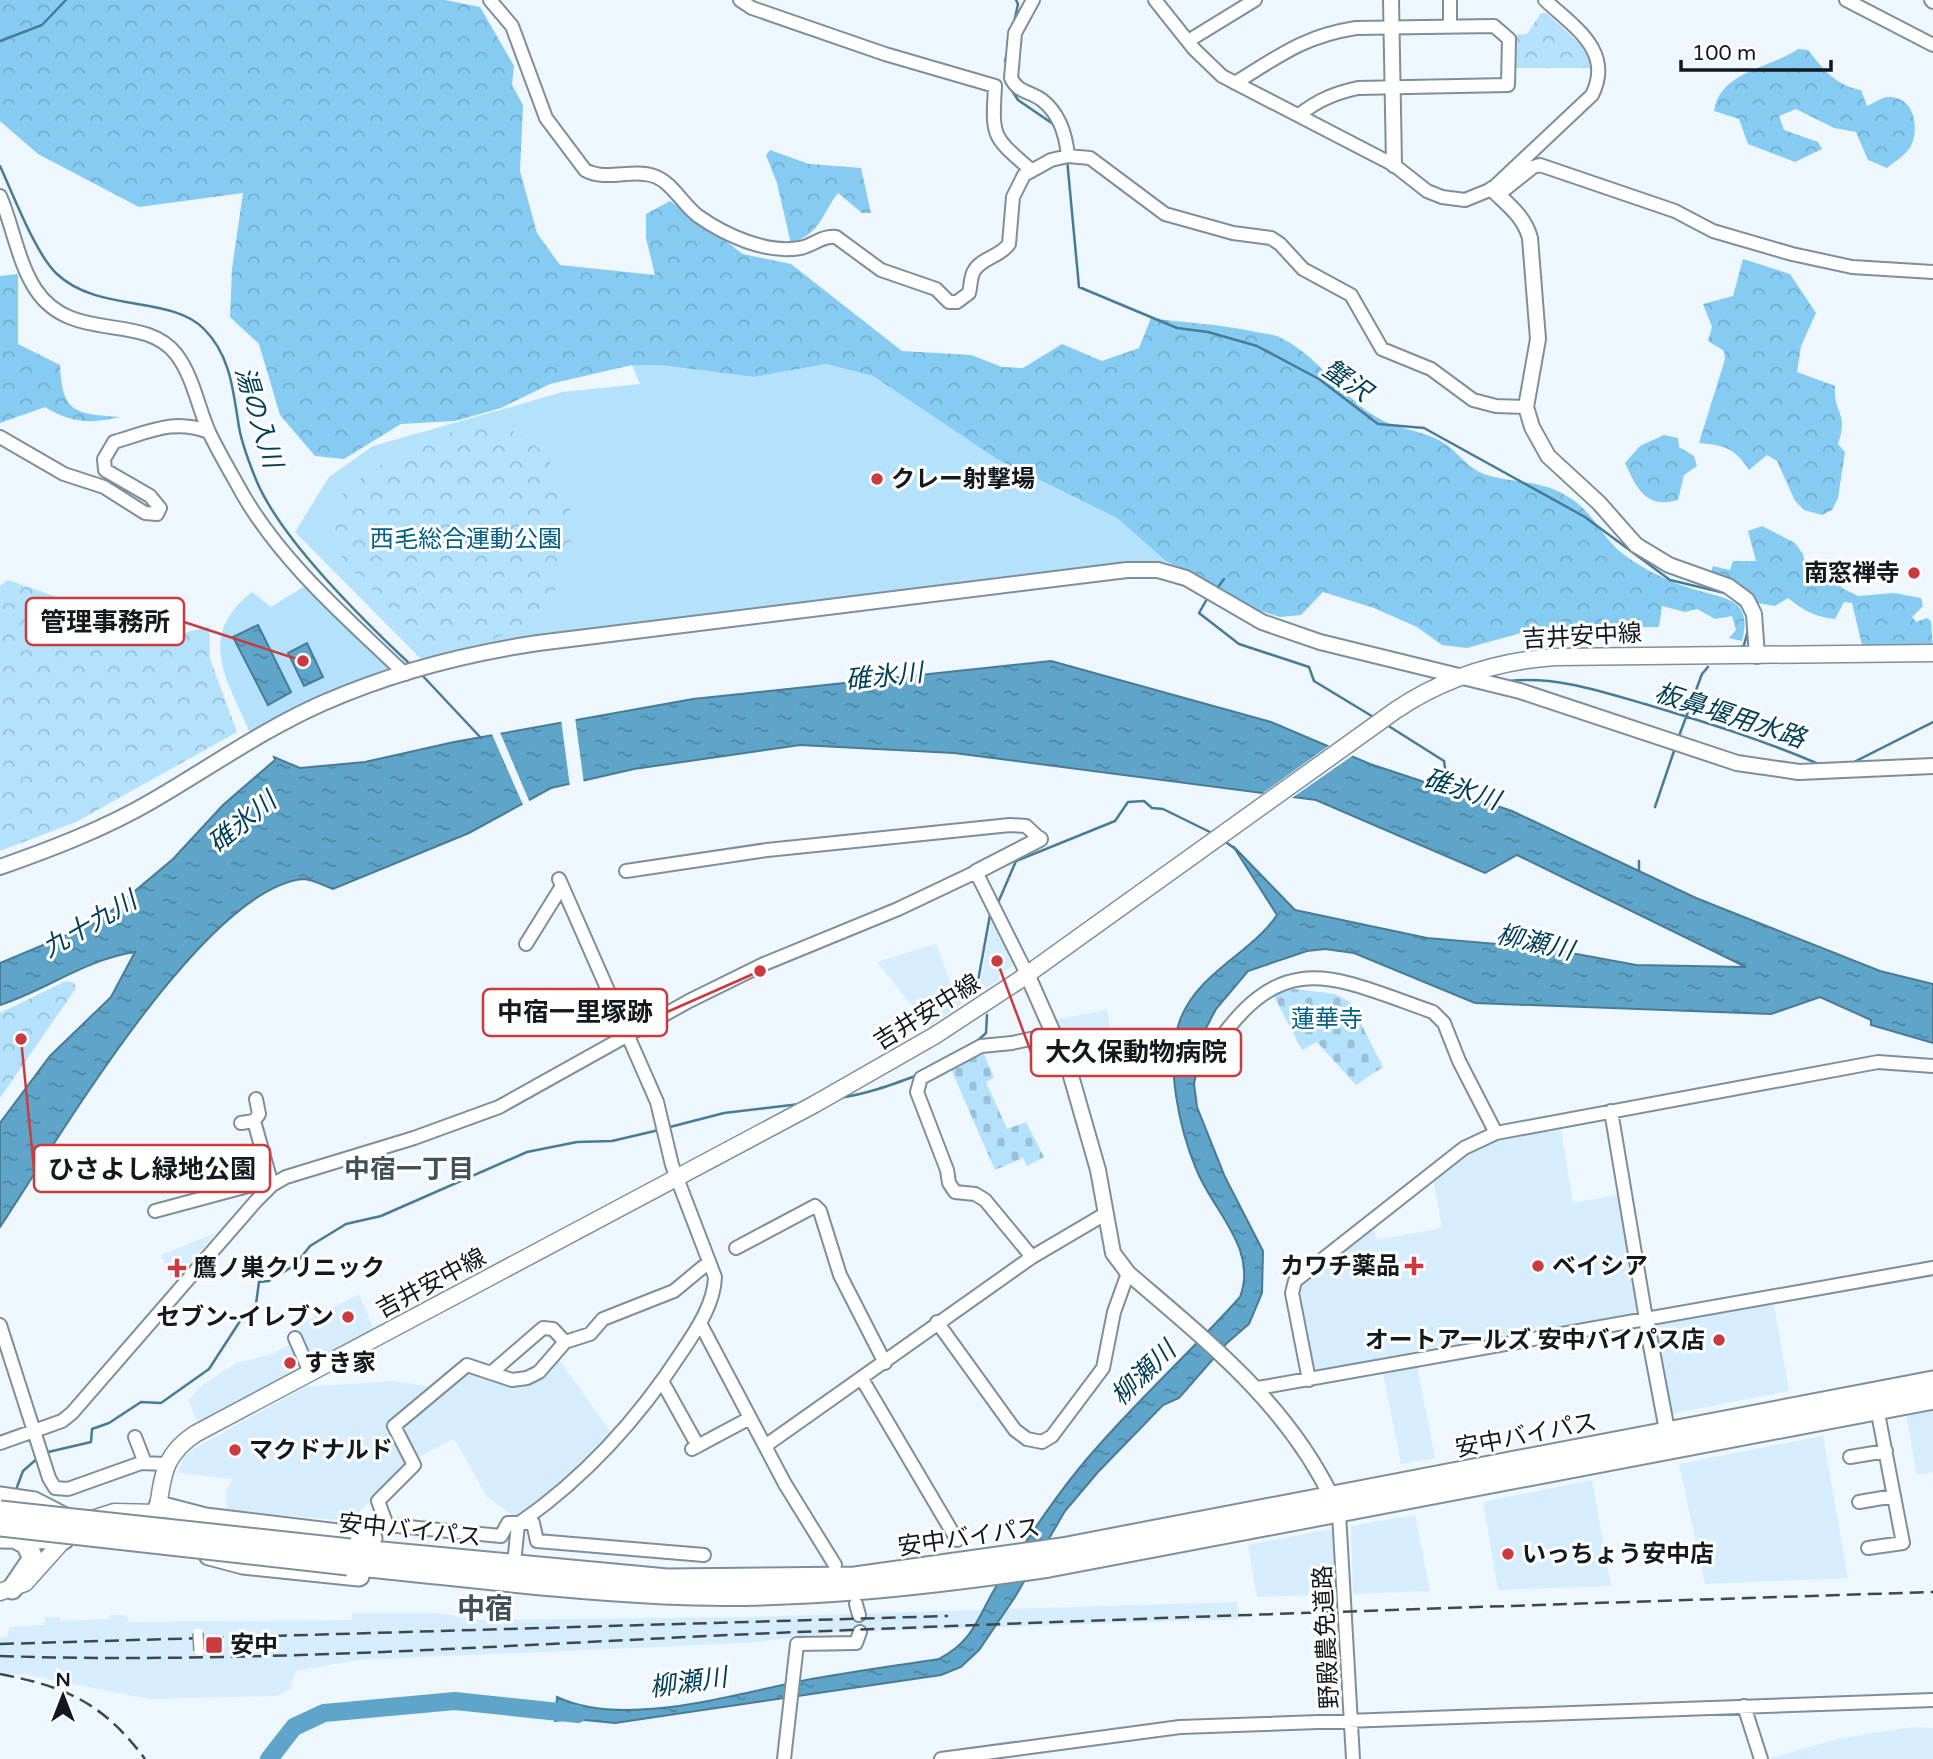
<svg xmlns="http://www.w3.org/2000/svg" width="1933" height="1759" font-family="'Varela Round','Noto Sans JP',sans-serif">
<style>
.built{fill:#d5edfc}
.grass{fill:#b4e1fb}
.forest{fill:url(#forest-crowns)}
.cemetery{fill:url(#cemetery-stones)}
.park{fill:url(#park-crowns)}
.water{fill:url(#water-ripples);stroke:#487b96;stroke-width:2}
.pier{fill:#edf7fd}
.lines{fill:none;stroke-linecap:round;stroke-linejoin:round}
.stream{stroke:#487b96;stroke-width:2.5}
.river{stroke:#5fa5ca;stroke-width:18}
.minor-casing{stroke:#7f8f98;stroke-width:16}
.tertiary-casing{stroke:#7f8f98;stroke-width:18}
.secondary-casing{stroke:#7f8f98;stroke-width:19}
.trunk-casing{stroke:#7f8f98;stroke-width:23}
.minor{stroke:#fff;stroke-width:12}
.tertiary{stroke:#fff;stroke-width:14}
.secondary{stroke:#fff;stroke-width:16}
.trunk{stroke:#fff;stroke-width:19}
.rail{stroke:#40474b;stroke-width:2.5;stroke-dasharray:14 7;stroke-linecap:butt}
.pedestrian-bridge-casing{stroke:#7f8f98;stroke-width:12;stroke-linecap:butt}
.trunk-bridge-casing{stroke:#7f8f98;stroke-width:23;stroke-linecap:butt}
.pedestrian-bridge{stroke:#fff;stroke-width:9}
.trunk-bridge{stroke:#fff;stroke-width:19}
.poi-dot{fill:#ca3b3f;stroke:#fff;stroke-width:2.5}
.labels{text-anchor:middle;stroke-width:6;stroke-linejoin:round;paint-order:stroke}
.poi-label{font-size:24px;font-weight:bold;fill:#13191d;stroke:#fff;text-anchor:start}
.park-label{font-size:24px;fill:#005e83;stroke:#fff}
.street-label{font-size:24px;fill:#13191d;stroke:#fff}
.water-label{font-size:26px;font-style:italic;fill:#013f58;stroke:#fff}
.neighbourhood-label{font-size:26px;font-weight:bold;fill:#425058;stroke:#fff}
.quarter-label{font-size:28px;font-weight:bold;fill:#425058;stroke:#fff}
.leader{fill:none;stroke:#ca3b3f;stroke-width:2.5}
.callout-dot{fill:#ca3b3f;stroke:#fff;stroke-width:2.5}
.callout{fill:#fff;stroke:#ca3b3f;stroke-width:2.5}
.callout-label{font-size:26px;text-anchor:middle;font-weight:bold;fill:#13191d}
</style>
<defs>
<pattern id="forest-crowns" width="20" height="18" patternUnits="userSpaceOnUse" patternTransform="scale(1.75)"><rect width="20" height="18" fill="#85cbf2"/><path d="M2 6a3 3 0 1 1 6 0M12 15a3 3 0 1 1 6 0" fill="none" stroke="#72aecf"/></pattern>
<pattern id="cemetery-stones" width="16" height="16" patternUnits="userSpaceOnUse" patternTransform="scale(1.75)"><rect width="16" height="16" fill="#b4e1fb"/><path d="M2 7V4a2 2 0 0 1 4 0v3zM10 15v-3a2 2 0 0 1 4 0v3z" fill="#9ac0d7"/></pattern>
<pattern id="park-crowns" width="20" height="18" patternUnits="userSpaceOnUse" patternTransform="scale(1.75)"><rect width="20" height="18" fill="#b4e1fb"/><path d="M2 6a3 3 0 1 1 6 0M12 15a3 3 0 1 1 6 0" fill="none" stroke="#9ac0d7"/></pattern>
<pattern id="water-ripples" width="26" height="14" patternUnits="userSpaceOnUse" patternTransform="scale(1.75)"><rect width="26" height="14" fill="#5fa5ca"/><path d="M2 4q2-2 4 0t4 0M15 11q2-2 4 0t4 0" fill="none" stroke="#4d86a3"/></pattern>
</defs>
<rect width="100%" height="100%" fill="#edf7fd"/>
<path class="built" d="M992 918 1013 966 1000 974 998 981 979 992Z
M936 944 955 995 964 1002 929 1027 877 962Z
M1107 1010 1115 1055 1078 1063 1070 1059 1054 1020Z
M1561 1130 1573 1203 1617 1195 1638 1308 1634 1318 1317 1373 1312 1370 1295 1285 1373 1223 1377 1240 1442 1228 1433 1177 1490 1139Z
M216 1233 174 1281 161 1255Z
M359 1294 374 1330 312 1361 299 1330 301 1324Z
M1773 1300 1789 1391 1670 1414 1653 1325 1656 1322Z
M293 1343 305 1365 198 1422 188 1400 203 1385 236 1363 269 1355Z
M557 1357 613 1435 530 1511 517 1518 487 1497 454 1438 412 1461 349 1521 227 1510 226 1491 233 1479 178 1473 183 1458 192 1450 305 1387 393 1381 433 1387 467 1371 511 1384Z
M1417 1366 1435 1458 1401 1464 1383 1373Z
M1933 1411V1472L1917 1475 1906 1416Z
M1823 1436 1848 1578 1705 1584 1679 1464Z
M1592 1480 1611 1586 1498 1590 1483 1502Z
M1415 1515 1430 1591 1353 1594 1351 1526Z
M1336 1528 1340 1594 1257 1597 1248 1545Z
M1237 1602 1239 1619 829 1633 747 1643 357 1660 296 1671 290 1690 276 1696 149 1699 24 1674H0V1638L8 1637 9 1627 44 1625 46 1617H60L61 1621 110 1619V1615H126L129 1622 352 1620V1613H436L482 1620 746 1617Z
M1911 1727 1933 1728V1759H1768L1837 1739Z"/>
<path class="grass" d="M826 364 873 376 998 459 1117 518 1167 562 1121 564 607 626 505 642 423 661 295 532 329 477 373 446 563 392 640 384 632 365H660L754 377Z
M310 583 390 665 392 673 322 697 250 733C228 680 195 637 252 592L271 607Z"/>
<path class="forest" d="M0 0H445L480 7 514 66 512 85 523 105 520 171 537 233 560 265 655 275 646 238V214L670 201 743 254 791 264 902 351 971 355 1002 367 1023 368 1062 344 1102 361 1139 348 1151 318C1186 323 1220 324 1256 332 1264 334 1274 334 1281 338 1323 358 1345 405 1388 423 1408 431 1429 432 1447 445 1460 455 1468 468 1484 474 1514 484 1542 479 1570 498 1592 512 1599 531 1616 548 1635 565 1666 581 1690 588 1722 599 1754 596 1742 641L1729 638 1736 630 1732 616 1715 619 1697 609 1685 612 1662 606 1659 627 1538 628 1467 648 1442 645 1417 627 1374 608 1323 592 1301 615 1280 617 1244 606 1194 574 1167 562 1117 518 997 459 873 376 826 364 754 377 660 365H632L550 384 501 408 455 421 401 424 344 459 315 456 280 415 259 344 230 317 232 269 243 193 139 207 38 154 0 121Z
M1798 49 1808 50C1824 70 1835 85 1861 90L1867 106C1872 104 1881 98 1887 97 1914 95 1920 127 1911 146 1906 155 1894 162 1887 168L1868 160 1856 132 1834 128 1796 109 1779 116 1784 130 1818 142 1822 149 1795 162 1748 144 1739 119 1714 111C1720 71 1771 68 1798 49Z
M770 150 809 164 861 168 871 213H862L838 193C820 217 822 231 791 244L777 183 766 155Z
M1743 259 1790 274 1816 313 1801 346 1797 372 1835 386C1833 414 1849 411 1838 444L1845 452 1838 498 1832 510 1822 515 1804 510 1795 501 1777 461 1767 455 1749 470C1735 448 1724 445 1699 443L1725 359 1724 351 1708 341 1712 327 1703 304 1733 296Z
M18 274V344L60 365C62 413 75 414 120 417 91 424 70 423 45 407L0 423V276Z
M1664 435 1678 438 1679 447 1694 456 1697 466 1684 475 1678 500C1646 509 1637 489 1625 463L1640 446Z
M1762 526 1795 543 1803 554 1806 571 1838 582 1842 588 1858 596 1894 593 1921 598 1923 606 1912 617 1916 622 1927 618 1931 621 1933 650 1904 652 1862 645 1852 603 1844 602 1835 619C1815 617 1803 610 1788 598L1775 606 1758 603 1736 583 1711 573 1713 566 1730 570 1733 561H1756L1748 531Z"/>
<path class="cemetery" d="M1287 988 1335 994 1350 1002 1383 1067 1356 1085 1317 1042 1302 1050 1273 994Z
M982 1049 994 1078 986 1082 1007 1129 1026 1122 1044 1157 1027 1166 1023 1158 995 1170 950 1067Z"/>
<path class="park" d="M1541 13H1546L1587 50 1590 68H1514L1515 35 1527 34Z
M482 420C502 427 524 433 538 448 605 517 568 627 475 644 461 647 442 651 428 644 411 636 396 614 382 600 370 587 340 560 334 544 331 539 332 529 331 523 326 476 447 435 482 420Z
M8 580 169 636 209 627 210 659 237 732 76 822 0 851V586Z
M66 981 74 983 76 988 0 1098V1013Z"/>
<path class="water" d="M258 625 291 692 268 705 233 637Z
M307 643 323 677 304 686 288 653Z
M1051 661 1271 722 1370 764 1512 811 1696 898 1880 971 1933 984V1043L1871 1025V1020L1820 997 1771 1014 1475 1003 1354 953 1325 949 1307 951 1248 971 1216 1009 1205 1030 1194 1084 1197 1107 1225 1177 1263 1251 1262 1293 1249 1324 1227 1343 1179 1398 1163 1405 1098 1472 1065 1511 1015 1597 979 1650 961 1667 941 1675 615 1723 574 1719 555 1721 557 1697C624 1729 734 1694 806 1680 850 1672 894 1666 939 1659 976 1640 978 1614 999 1582 1027 1540 1054 1498 1086 1460 1134 1403 1190 1353 1240 1297 1258 1249 1214 1212 1197 1171 1180 1131 1164 1062 1180 1020 1199 971 1251 954 1277 915L1233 846 1295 910 1427 938 1544 948 1636 965 1746 967 1517 855 1485 873 1316 800 954 753 800 745 634 769 551 788 469 833 333 889C325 886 312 879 303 879 203 889 55 1145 0 1227V1123L50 1056 111 997 135 952C87 959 46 990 0 1005V963L98 922 173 859 223 805 275 760 274 757 300 768 365 762 454 742 693 699Z"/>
<path class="pier" d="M575 717 584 784 570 787 561 719Z
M499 730 530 803 524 807 491 732Z
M1331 744 1355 754 1289 800 1259 796Z"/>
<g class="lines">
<path class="stream" d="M1014 23 1018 4 1016 0
M0 41 42 25 66 0
M1005 61 1008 50
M1007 83 1018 100 1056 126
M1067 159 1079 287 1177 328 1208 332 1257 346 1319 379 1378 424 1424 428 1585 517 1670 580 1729 594
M0 166C13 194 36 255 57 274 98 313 171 295 204 329 231 356 233 391 239 427 242 445 250 465 257 482 282 540 364 621 411 665
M1218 587 1224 579
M1207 599 1199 613 1239 644 1309 667 1314 681 1375 718
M1733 599 1744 608
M1741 648 1744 645 1749 627
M421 674 481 738
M1509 681C1556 676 1600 691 1645 704 1705 722 1763 740 1821 765
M1387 725 1444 761 1447 781 1459 794
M1679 736 1702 674 1708 667
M1852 763 1933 722
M1655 807 1674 751
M1223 840 1234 848
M1639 871V861
M997 905 1016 861 1115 821 1128 802 1144 801 1152 808 1163 809 1214 834
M976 992 990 915
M975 1043 986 1033 987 1015
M838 1098C867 1094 891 1085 918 1075
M666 1128 724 1113 800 1104
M44 1453 91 1442 92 1429 109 1423 141 1402 161 1403 209 1369 242 1318 256 1304 259 1282 269 1281 295 1265 310 1246 346 1224 381 1216 527 1152 577 1142 612 1141 659 1130
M17 1487 23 1471 39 1457"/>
<path class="river" d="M269 1759 294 1727 324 1713 455 1701 578 1714"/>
<defs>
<path id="minor" d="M490 0 512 26 546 118 585 170C606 182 632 168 654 176 672 182 683 205 698 216 725 235 766 254 800 248 813 246 822 235 836 237L881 270 936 289 949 302H957L969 293C971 286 970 278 974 271 981 258 1000 257 1009 244L1013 197 1024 175 1051 160 1068 156 1090 158 1165 214 1233 233 1271 238 1280 244 1303 269 1351 295 1382 349 1431 369 1473 400 1496 406 1526 407
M740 0 752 8 885 54 995 86C992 138 992 136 1031 170
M1033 0 1015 33 1011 78C1018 93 1030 91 1042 100 1060 114 1066 135 1068 156
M1155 0 1194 49 1222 76 1394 165 1427 191 1442 197 1465 200 1492 189 1592 95C1614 51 1574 27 1545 0
M1846 0 1933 45
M1931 0 1933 2
M1450 27V0
M1188 41 1255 0
M1235 83C1279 56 1304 36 1356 28L1494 26 1509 39 1508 85 1358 88C1335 93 1318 100 1299 115
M1498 195 1533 167 1540 165 1675 211 1713 231 1792 254 1852 267 1933 272
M0 196C13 226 18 263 36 290 72 344 143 312 176 354 193 376 198 407 209 432 219 453 231 473 242 493 282 563 348 619 405 674
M0 437 64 474 104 487 145 513 157 514 160 508 150 496 105 470 104 459 114 442C149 432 173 418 209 432
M626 871 767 850 1010 825 1026 826 1040 839
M526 944 562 886
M1069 1069 1166 1050 1211 1052C1282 945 1331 976 1433 1012L1444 1023 1459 1061 1496 1133
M1611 1111 1646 1319
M254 1121 259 1114 256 1099
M241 1123 254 1121 272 1185
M155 1211 248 1186 272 1185
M736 1248 815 1206 820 1211 840 1275 885 1363
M1032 1257 985 1200 975 1194 955 1192 949 1183 947 1170 917 1092 921 1078 981 1046 1012 1043 1053 1034
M937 1322 1015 1430 1027 1439 1042 1442 1052 1436 1103 1368 1114 1312 1128 1273
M700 1323 785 1484 835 1565
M0 1325 49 1478 55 1488 68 1489 141 1463 166 1464
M295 1338 310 1372
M492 1372 543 1328 553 1329 565 1342
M862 1379 957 1540
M1309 1380 1292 1293 1295 1281 1464 1148 1496 1133 1878 1062 1933 1066
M663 1383 698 1446
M1258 1388 1933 1268
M135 1437 145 1463
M0 1443 62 1421 72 1413 256 1201 272 1185 286 1177 414 1138 499 1107 689 1001 764 964 898 909 976 872 1027 974
M765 1446 1032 1257 1105 1214
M692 1449 750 1418
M1850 1457 1886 1451
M1859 1502 1894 1496
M1339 1513 1353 1759
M1868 1548 1903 1543 1876 1403
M515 1554 518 1524C585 1478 639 1418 683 1350 697 1329 714 1304 715 1277L672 1165 657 1102 559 879
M704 1555 537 1541 533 1523H508L501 1536 387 1525 378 1501 414 1465 394 1426 467 1365 512 1380 527 1378 539 1372 565 1342 590 1334 603 1319 674 1291 709 1262
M856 1604 859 1615
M1744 1706 1761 1759
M784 1759 797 1644 856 1643 860 1632
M941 1759 1180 1727 1933 1700"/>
<path id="tertiary" d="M1391 0 1394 165
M1492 189C1508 205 1524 216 1530 238L1538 339 1526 407 1532 427 1548 456 1599 503 1636 545 1669 565 1728 586 1747 600 1754 614 1757 656
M0 867C51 849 104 829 152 801 209 768 262 730 323 703 391 673 464 654 538 643L1127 570H1158L1186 578 1262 622 1320 642 1520 691 1737 763 1799 772 1933 766
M976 872 1040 839
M1027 974 1069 1069 1098 1170 1113 1253 1128 1273C1208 1342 1288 1404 1334 1502
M1646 1319 1669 1441"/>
<path id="secondary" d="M86 1521 114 1512 157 1513C163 1477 162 1456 195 1434L815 1104 934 1036 1018 981 1396 710C1444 678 1498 661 1555 657L1933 653
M0 1592 25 1583 68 1535"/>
<path id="trunk" d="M0 1497 34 1502 65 1518
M159 1506 205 1518 372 1538
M0 1538 64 1539
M350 1549 667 1579 855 1577 1062 1548 1933 1381
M209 1555 243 1564 359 1576
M348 1565C453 1575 558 1589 664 1594 793 1600 921 1586 1049 1567L1933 1399
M12 1589 33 1558 26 1544 18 1540"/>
</defs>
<use href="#minor" class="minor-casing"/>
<use href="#tertiary" class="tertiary-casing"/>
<use href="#secondary" class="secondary-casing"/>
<use href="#trunk" class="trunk-casing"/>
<use href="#minor" class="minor"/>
<use href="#tertiary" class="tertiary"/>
<use href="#secondary" class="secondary"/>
<use href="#trunk" class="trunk"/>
<path class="rail" d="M0 1644 948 1616
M0 1656C274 1665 552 1641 826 1631 1195 1616 1564 1604 1933 1592
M0 1674C67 1687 103 1703 145 1759"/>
<defs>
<path id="pedestrian-bridge" d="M198 1633 199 1651"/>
<path id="trunk-bridge" d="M0 1511 350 1549
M0 1526 348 1565"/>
</defs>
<use href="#pedestrian-bridge" class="pedestrian-bridge-casing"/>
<use href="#trunk-bridge" class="trunk-bridge-casing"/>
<use href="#pedestrian-bridge" class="pedestrian-bridge"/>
<use href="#trunk-bridge" class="trunk-bridge"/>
</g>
<g class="poi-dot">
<circle cx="877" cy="479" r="7"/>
<circle cx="1914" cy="573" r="7"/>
<path d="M1410.5 1255.5h7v7h7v7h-7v7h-7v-7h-7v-7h7z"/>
<circle cx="1538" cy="1266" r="7"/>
<path d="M173.5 1257.5h7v7h7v7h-7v7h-7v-7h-7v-7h7z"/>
<circle cx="348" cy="1317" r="7"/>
<circle cx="1719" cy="1340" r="7"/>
<circle cx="290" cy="1363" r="7"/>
<circle cx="235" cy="1450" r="7"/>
<circle cx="1508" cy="1554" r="7"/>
<rect x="205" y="1636" width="18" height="18" rx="3.5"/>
</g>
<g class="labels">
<g class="poi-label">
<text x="891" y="487">クレー射撃場</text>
<text x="1900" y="581" text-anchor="end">南窓禅寺</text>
<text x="1400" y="1274" text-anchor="end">カワチ薬品</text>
<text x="1552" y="1274">ベイシア</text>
<text x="193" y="1276">鷹ノ巣クリニック</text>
<text x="334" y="1325" text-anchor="end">セブン-イレブン</text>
<text x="1705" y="1348" text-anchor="end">オートアールズ 安中バイパス店</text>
<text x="304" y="1371">すき家</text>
<text x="249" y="1458">マクドナルド</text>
<text x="1522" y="1562">いっちょう安中店</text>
<text x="230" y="1653">安中</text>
</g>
<g class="park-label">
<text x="466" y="547">西毛総合運動公園</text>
<text x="1327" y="1027">蓮華寺</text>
</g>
<g class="street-label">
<text transform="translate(1582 636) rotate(-3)" y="8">吉井安中線</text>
<text transform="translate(927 1012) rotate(-32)" y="8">吉井安中線</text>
<text transform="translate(431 1283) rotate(-28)" y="8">吉井安中線</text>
<text transform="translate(1526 1435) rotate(-11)" y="8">安中バイパス</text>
<text transform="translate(410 1530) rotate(6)" y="8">安中バイパス</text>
<text transform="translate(969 1537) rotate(-8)" y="8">安中バイパス</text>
<text transform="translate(1326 1637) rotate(-93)" y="8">野殿農免道路</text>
</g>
<g class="water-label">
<text transform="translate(1347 380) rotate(35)" y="9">蟹沢</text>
<text transform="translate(259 417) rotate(73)" y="9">湯の入川</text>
<text transform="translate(884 676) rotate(-6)" y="9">碓氷川</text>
<text transform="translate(1730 715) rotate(18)" y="9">板鼻堰用水路</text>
<text transform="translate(1462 789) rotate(18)" y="9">碓氷川</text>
<text transform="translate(242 822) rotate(-39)" y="9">碓氷川</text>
<text transform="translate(89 924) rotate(-30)" y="9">九十九川</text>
<text transform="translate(1535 942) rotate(13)" y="9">柳瀬川</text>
<text transform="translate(1143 1373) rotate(-44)" y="9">柳瀬川</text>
<text transform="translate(688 1682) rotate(-8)" y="9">柳瀬川</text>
</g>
<g class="neighbourhood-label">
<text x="409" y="1178">中宿一丁目</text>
</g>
<g class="quarter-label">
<text x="485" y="1618">中宿</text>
</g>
</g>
<path class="leader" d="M303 661L184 622M760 971L667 1012M997 961L1031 1052M21 1039L34 1169"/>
<g class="callout-dot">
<circle cx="303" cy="661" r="7"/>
<circle cx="760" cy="971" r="7"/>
<circle cx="997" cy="961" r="7"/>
<circle cx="21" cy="1039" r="7"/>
</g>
<g class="callout">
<rect x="26" y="598" width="158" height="47" rx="7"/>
<rect x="483" y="989" width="184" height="47" rx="7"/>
<rect x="1031" y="1029" width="210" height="47" rx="7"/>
<rect x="34" y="1145" width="236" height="47" rx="7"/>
</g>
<g class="callout-label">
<text x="105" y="631">管理事務所</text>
<text x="575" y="1021">中宿一里塚跡</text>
<text x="1136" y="1061">大久保動物病院</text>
<text x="152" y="1178">ひさよし緑地公園</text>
</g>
<g transform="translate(63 1696)" stroke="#ffffff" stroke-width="5" paint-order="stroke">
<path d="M0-5L12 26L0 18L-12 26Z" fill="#13191d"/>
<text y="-10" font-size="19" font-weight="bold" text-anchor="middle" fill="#13191d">N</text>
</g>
<path d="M1681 60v10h150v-10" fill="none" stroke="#13191d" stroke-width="3.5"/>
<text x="1692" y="60" font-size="21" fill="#13191d" stroke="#ffffff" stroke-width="5" paint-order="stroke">100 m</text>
</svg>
